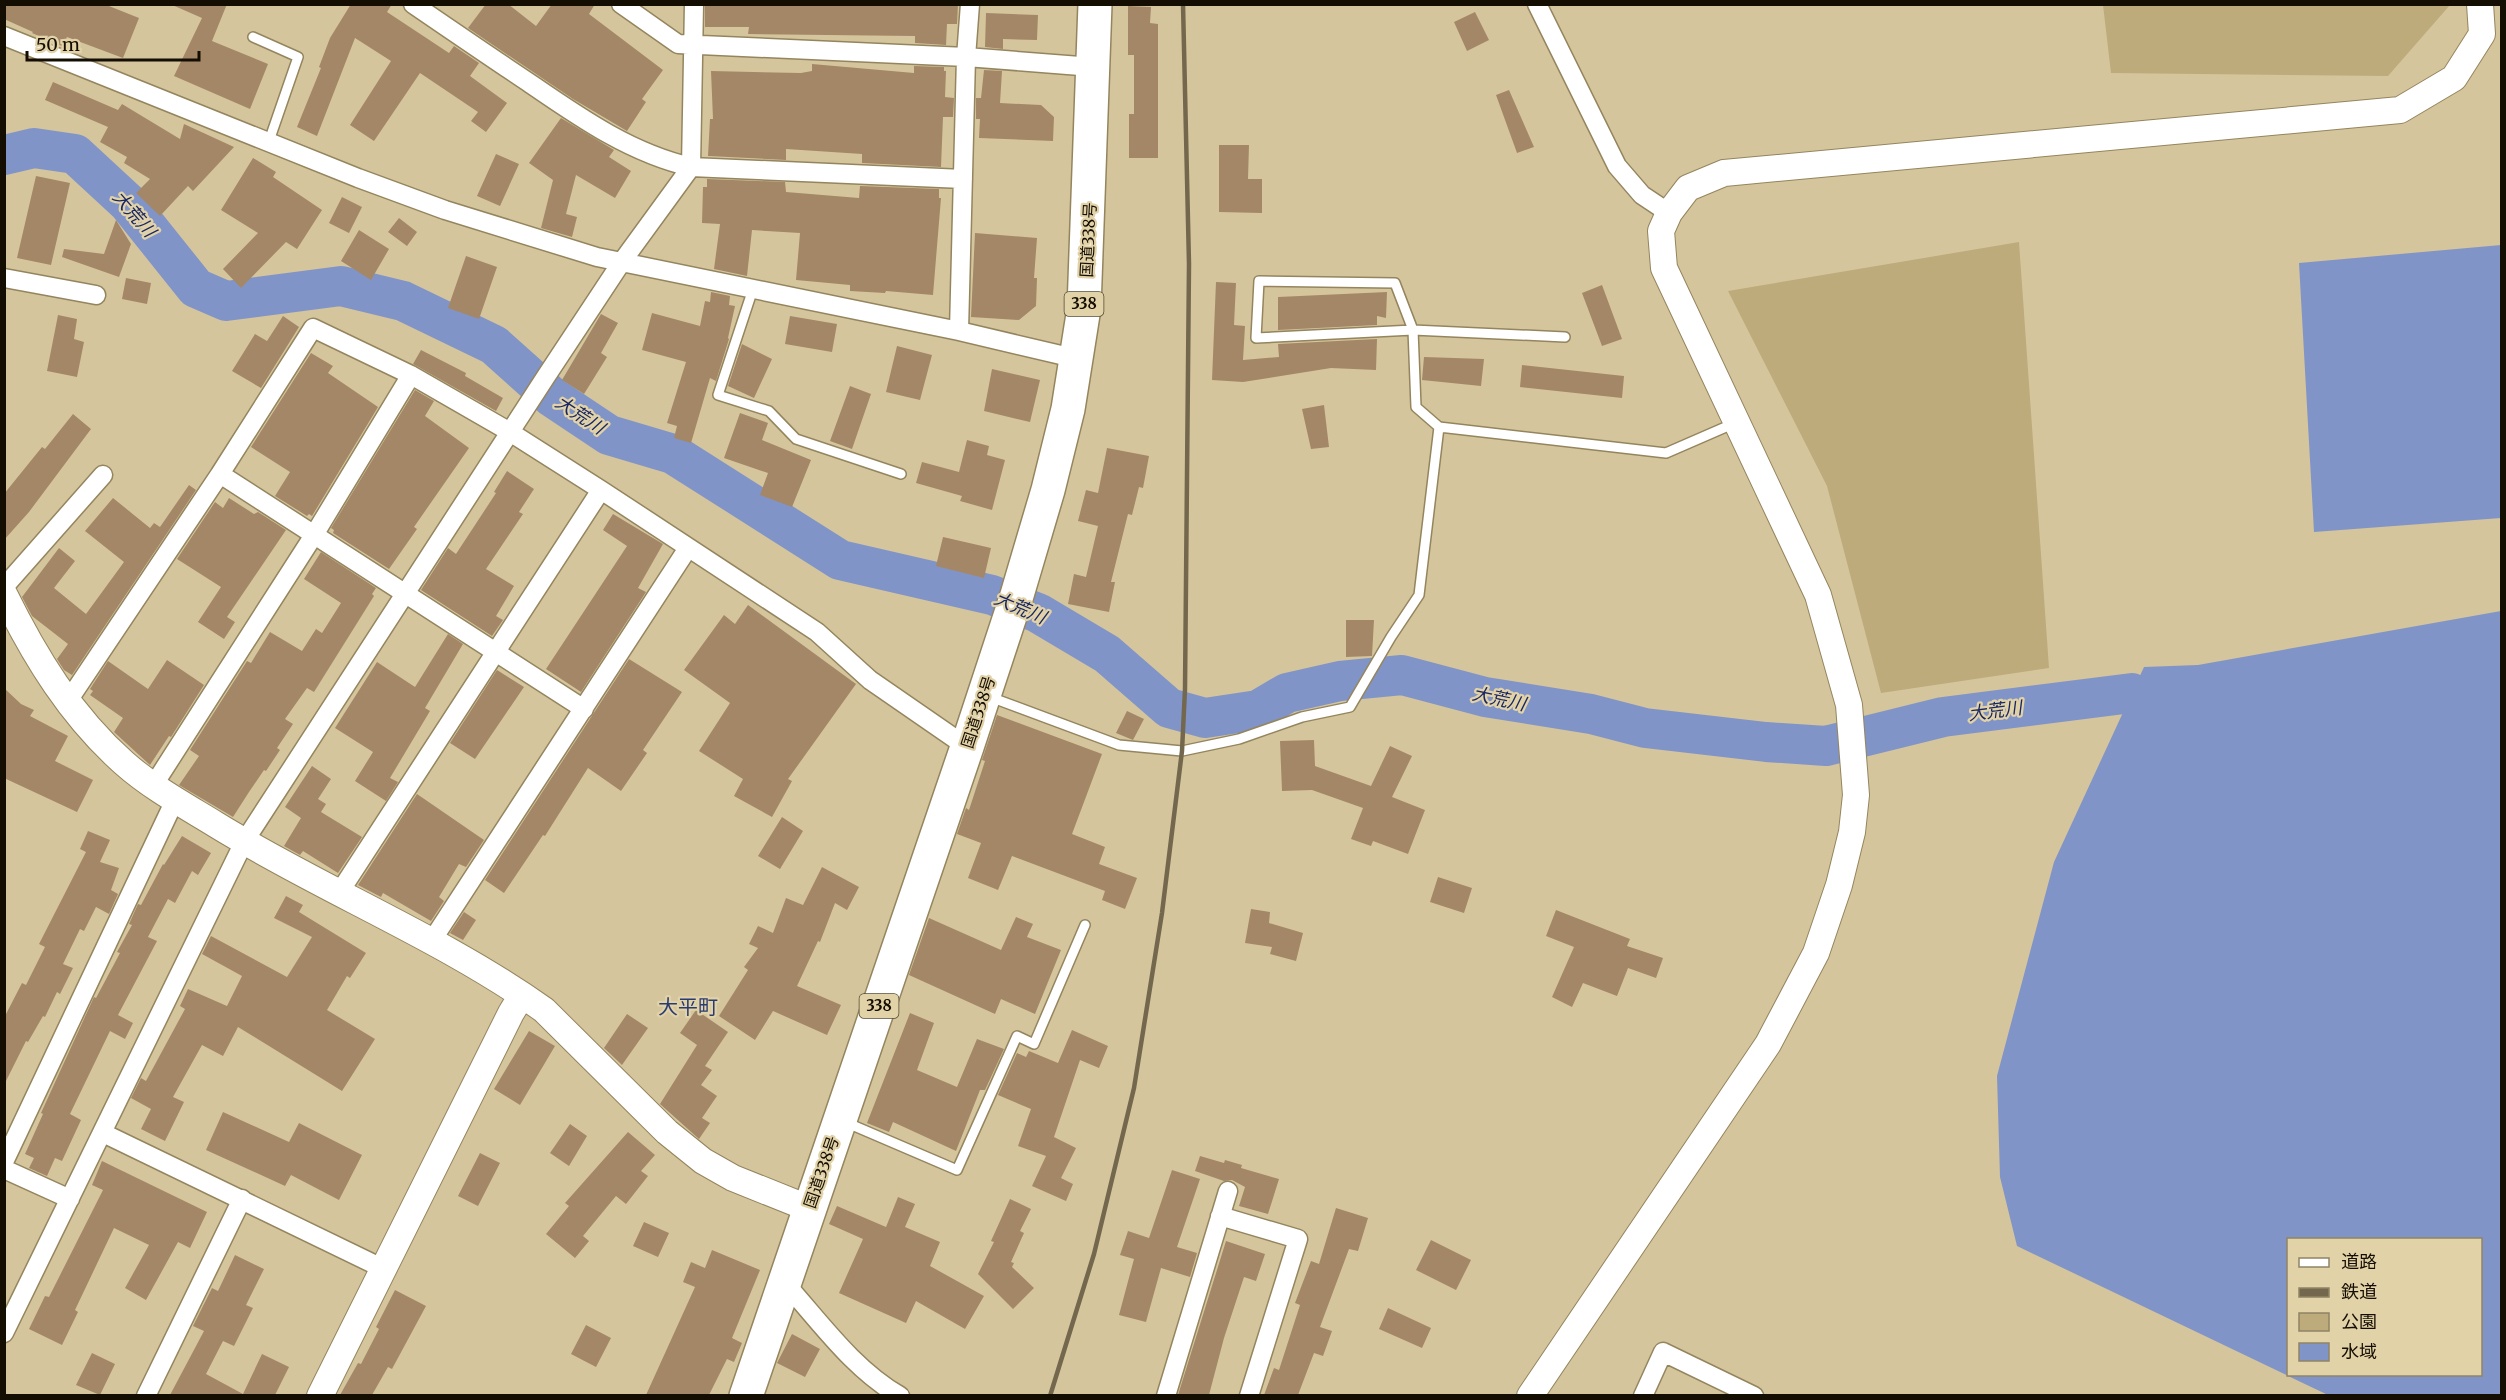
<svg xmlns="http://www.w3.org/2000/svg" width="2506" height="1400" font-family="Merriweather,'Noto Sans JP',serif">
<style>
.green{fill:#beab7b}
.water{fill:#8194c8;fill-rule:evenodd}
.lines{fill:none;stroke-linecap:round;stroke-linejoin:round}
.river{stroke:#8194c8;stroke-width:40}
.building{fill:#a48767}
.lane-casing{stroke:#94855e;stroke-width:12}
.street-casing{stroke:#94855e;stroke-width:21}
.secondary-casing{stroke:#94855e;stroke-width:28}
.highway-casing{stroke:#94855e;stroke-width:36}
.lane{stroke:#fff;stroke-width:9}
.street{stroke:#fff;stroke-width:18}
.secondary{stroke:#fff;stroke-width:26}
.highway{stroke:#fff;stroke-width:33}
.rail{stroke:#73684e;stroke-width:4.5}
.labels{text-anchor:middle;stroke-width:4.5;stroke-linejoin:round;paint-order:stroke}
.shield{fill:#e2d2a8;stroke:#524934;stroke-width:1.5}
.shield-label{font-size:15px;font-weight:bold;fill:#140e02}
.street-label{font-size:16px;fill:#140e02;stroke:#e2d2a8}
.water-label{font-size:18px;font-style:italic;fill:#182664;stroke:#e2d2a8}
.quarter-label{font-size:20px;fill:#2a3a73;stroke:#e2d2a8}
</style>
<rect width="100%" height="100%" fill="#d5c59c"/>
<path class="green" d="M2103 5V4L2450 5 2388 76 2111 73Z
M2019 242 2049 668 1881 693 1827 486 1728 291Z"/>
<path class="water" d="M2501 245V518L2314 532 2299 263Z
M2501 611V1395H2328L2017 1246 2000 1177 1997 1076 2054 862 2144 667 2198 665ZM2288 1240H2480V1374H2288Z"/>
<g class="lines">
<path class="river" d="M4 155 34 148 75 154 128 203 196 288 226 301 341 286 403 301 494 345 552 397 609 435 673 454 840 560 992 595 1038 613 1107 654 1169 708 1205 718 1258 710 1287 693 1340 681 1402 675 1485 697 1591 714 1645 728 1766 742 1826 746 1943 717 2132 693"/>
</g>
<path class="building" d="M4 4H104L139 18 123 58 67 37 62 46 32 33 33 32 4 19Z
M170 4H227L212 41 268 64 250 109 174 76 202 18Z
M351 4H392L387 12 449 53 454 46 479 63 470 76 507 103 486 132 471 121 478 112 420 73 374 141 350 125 391 61 355 38 317 136 297 127 321 68 319 67 330 38Z
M486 4H508L536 26 552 4H595L589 14 663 70 642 99 646 102 627 131 573 99 468 28Z
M705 4H958L957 24H947L946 45 915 43V36L748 34 749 27H705Z
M1128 6 1151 7 1150 23 1158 24V158H1129V114H1134V55H1128Z
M1475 12 1489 40 1467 51 1454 22Z
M986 13 1038 15 1037 40 1003 39V49L985 47Z
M812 64 914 73V66L944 67V71H946L945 97 954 98 953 117H943L941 167 862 163V154L786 149V160L708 156 710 119H713L711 71 801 73 812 71Z
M984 70 1002 71 1000 103 1041 105 1054 117 1053 141 979 138 980 119H976V98H981Z
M53 82 118 110 122 104 180 139 184 124 234 147 193 191 188 186 160 216 136 193 150 179 124 163 127 157 100 142 108 127 45 100Z
M1509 90 1534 147 1517 153 1496 95Z
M561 118 614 150 609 157 631 171 615 198 576 175 566 214 577 217 572 237 541 228 553 180 529 163Z
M1219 145H1249L1248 179H1262V213L1219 212Z
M496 154 519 164 500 206 477 196Z
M253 158 276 172 273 177 322 210 297 249 286 242 241 288 223 269 258 233 221 210Z
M36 176 70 183 51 265 17 258Z
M707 179 785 182 786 192 859 198 860 186 939 189V198H941L933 295 886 291 885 293 850 291V285L796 280 800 233 752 230 747 276 714 269 720 224 702 223 703 187H707Z
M342 197 362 207 349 233 329 223Z
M399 218 417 232 407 246 388 232Z
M116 220 131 244 119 277 62 257 64 249 104 254Z
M359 230 389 249 371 280 341 261Z
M975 233 1037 238 1034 278H1037L1036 306 1019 320 971 317Z
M466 256 497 267 479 319 448 308Z
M126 278 151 283 147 304 122 299Z
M1216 282 1236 283 1234 325 1245 326 1243 360 1279 357 1278 344 1377 339 1376 370 1331 368 1243 382 1212 380Z
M1602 285 1622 339 1602 346 1582 293Z
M711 292 730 296 729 305 735 306 728 338 729 339 716 381 710 378 691 443 674 438 677 426 667 423 686 362 642 350 652 313 700 326 705 301 710 302Z
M1387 292 1386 318 1377 316V325L1278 330V297Z
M601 314 618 323 601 353 607 357 584 394 562 380Z
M58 315 77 319 74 339 84 342 77 377 47 371Z
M283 316 299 327 261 388 232 371 255 334 267 341Z
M790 316 837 324 832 352 785 344Z
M742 344 772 359 754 398 728 386Z
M897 346 932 355 920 400 886 392Z
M421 350 466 373 465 376 503 398 496 411 413 364Z
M311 353 333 366 328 373 378 407 312 516 309 514 307 516 275 496 290 472 251 447Z
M1424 357 1484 359 1481 386 1422 380Z
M1522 365 1624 376 1622 398 1520 387Z
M992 369 1040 380 1030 422 984 411Z
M850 386 871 394 852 449 830 441Z
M415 390 434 401 425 416 469 448 414 527 417 529 389 569 333 533 334 530 331 528Z
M1324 405 1329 447 1311 449 1302 409Z
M740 413 768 423 762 440 811 460 792 507 760 495 768 473 724 458Z
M73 414 91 429 29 512 4 540V494L42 447 45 449Z
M967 440 989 446 987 455 1005 460 992 510 960 501 962 496 916 483 922 462 959 472Z
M1107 448 1149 456 1143 488 1139 487 1132 515 1128 514 1111 582H1115L1109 612 1068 604 1074 574 1086 577 1098 526 1078 521 1086 490 1098 493Z
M507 471 534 489 519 512 523 514 486 569 514 586 496 616 503 620 492 636 421 590 448 548 456 554 496 493 494 492Z
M189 485 196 490 72 675 64 670 57 659 68 644 32 616 22 597 59 548 75 561 54 588 86 614 124 562 85 531 113 498 150 528 154 523 160 527Z
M229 498 254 514 258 512 286 530 227 617 235 622 224 639 198 622 221 587 177 559 215 502 223 508Z
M613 514 663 544 638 588 646 592 581 692 546 669 627 546 603 530Z
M943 537 991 548 984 578 936 566Z
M321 552 376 588 372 594 374 596 314 692 307 688 285 719 293 724 277 748 280 750 266 771 264 770 249 792 233 817 179 785 199 756 190 750 247 661 251 663 270 632 302 651 316 629 322 633 341 603 304 579Z
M748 605 856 684 788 779 792 781 772 817 734 796 743 779 699 751 730 703 684 670 724 615 735 624Z
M1346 620H1374L1372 656 1346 657Z
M448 634 463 644 425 708 430 711 390 778 398 782 386 801 355 781 373 752 335 728 377 662 415 687Z
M629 659 682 692 643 750 647 753 621 791 588 768 545 836 543 835 504 893 485 880Z
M167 660 204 685 171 737 169 736 150 765 114 732 123 718 90 695 93 691 90 689 108 661 148 689Z
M497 670 524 687 475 759 450 743Z
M4 688 21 704 34 710 30 716 68 736 55 761 93 780 77 812 4 778Z
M1127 711 1144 719 1133 740 1116 733Z
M997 715 1102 754 1072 834 1105 847 1099 864 1137 878 1125 909 1102 900 1105 891 1012 856 998 890 968 878 981 843 957 834 966 808 969 810 985 761 982 760Z
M1314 740 1315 766 1371 786 1390 746 1412 756 1392 797 1425 810 1408 854 1373 841 1371 846 1351 839 1363 808 1312 790 1282 791 1280 741Z
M312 766 331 779 318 799 326 804 321 812 362 837 338 873 303 851 300 855 284 846 301 818 285 807Z
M417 794 484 840 466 867 459 864 439 897 444 901 431 921 383 893 381 897 358 885Z
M782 817 803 831 780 869 758 856Z
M88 831 110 840 100 862 119 868 111 890 118 894 109 914 96 907 84 931 80 929 63 964 73 968 60 994 57 992 45 1017 43 1016 28 1042 26 1041 4 1085V1018L22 983 26 985 45 947 39 944 86 852 80 849Z
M182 836 211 853 198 875 192 871 175 903 168 899 148 937 157 941 118 1015 133 1023 125 1039 110 1031 70 1114 81 1120 62 1161 55 1158 47 1176 29 1168 34 1158 25 1154 43 1114 41 1113 94 997 96 998 120 953 117 952 132 925 129 924 138 904 141 905 163 864 164 865Z
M822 867 859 887 847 910 835 903 820 942 818 941 797 986 841 1005 827 1035 773 1011 755 1040 719 1016 748 970 744 967 758 948 749 944 758 926 773 933 786 898 803 905Z
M1438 877 1472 888 1464 913 1430 902Z
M286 896 303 905 299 912 366 953 350 978 347 976 327 1010 375 1039 342 1091 238 1027 223 1056 202 1045 173 1097 184 1102 165 1141 141 1129 151 1109 131 1098 141 1078 146 1081 185 1009 180 1006 188 989 227 1006 242 976 202 954 211 936 287 977 312 937 274 918Z
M1251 909 1270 912 1269 923 1303 933 1296 961 1270 954 1272 947 1245 943Z
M1556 910 1630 939 1627 946 1663 958 1656 978 1628 968 1617 996 1583 983 1572 1007 1552 997 1574 947 1546 936Z
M464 912 476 920 463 940 450 933Z
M1016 917 1033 924 1027 937 1061 950 1035 1014 1001 999 995 1014 909 975 929 918 1001 950Z
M696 1010 728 1032 705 1066 712 1070 701 1085 717 1096 702 1118 710 1123 699 1139 660 1104 697 1045 680 1033Z
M910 1013 934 1023 917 1070 957 1087 977 1039 1004 1049 985 1090H980L956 1151 893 1122 889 1132 867 1123Z
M627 1014 648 1028 622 1065 604 1048Z
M1072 1030 1108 1046 1099 1068 1080 1060 1054 1137 1076 1148 1061 1178 1073 1184 1066 1201 1032 1186 1046 1156 1018 1146 1031 1109 998 1095 1017 1053 1026 1057 1029 1051 1058 1063Z
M529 1031 555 1046 520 1105 494 1089Z
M223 1112 289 1142 299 1123 362 1155 339 1200 291 1175 285 1186 206 1150Z
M570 1124 587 1136 569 1166 550 1153Z
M628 1132 655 1155 641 1171 648 1176 626 1204 616 1196 583 1236 589 1241 575 1258 546 1234 569 1206 565 1203Z
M480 1153 500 1163 478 1206 458 1196Z
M1200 1156 1224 1163 1225 1160 1242 1165 1241 1168 1279 1179 1268 1214 1239 1206 1245 1187 1232 1180 1224 1181 1195 1171Z
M102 1161 207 1212 190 1248 178 1242 146 1300 125 1288 149 1245 114 1228 75 1310 78 1312 62 1345 29 1329 45 1296 49 1297 103 1190 92 1185Z
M1172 1170 1200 1179 1177 1247 1197 1253 1190 1277 1161 1268 1146 1322 1119 1315 1134 1259 1120 1255 1128 1231 1149 1238Z
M898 1197 915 1204 905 1227 940 1242 930 1266 984 1296 965 1329 916 1301 906 1323 839 1293 863 1239 829 1224 837 1206 886 1227Z
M1010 1199 1031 1209 1020 1231 1024 1233 1011 1262 1014 1263 1012 1267 1034 1288 1013 1309 978 1274 994 1242 991 1241Z
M1336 1208 1368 1218 1358 1251 1349 1249 1320 1327 1332 1331 1323 1356 1314 1353 1298 1395H1264L1274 1368 1279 1370 1300 1305 1295 1303 1311 1261 1319 1264Z
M644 1222 669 1233 658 1257 633 1246Z
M1431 1240 1471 1260 1456 1290 1416 1270Z
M1226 1241 1265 1254 1256 1281 1244 1277 1224 1338 1209 1395H1178Z
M712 1250 760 1270 732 1338 742 1343 734 1362 727 1359 709 1395H646L695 1287 683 1282 691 1262 705 1268Z
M235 1255 264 1269 246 1305 253 1308 234 1346 223 1341 206 1374 243 1394 262 1354 289 1367 275 1395H170L204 1331 193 1326 212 1288 218 1291Z
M395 1290 426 1306 392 1369 388 1367 372 1395H340L358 1363 361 1364 379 1329 376 1327Z
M1388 1308 1431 1328 1422 1348 1379 1329Z
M586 1325 611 1338 596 1367 571 1354Z
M792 1334 820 1349 805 1377 777 1363Z
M92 1353 115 1364 100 1395 76 1385Z"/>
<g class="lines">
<defs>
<path id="lane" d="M253 37 298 57 269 141
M1259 281 1395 283 1413 330 1256 338Z
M753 289 718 395 769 411 796 439 901 474
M1565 337 1413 330 1416 407 1439 427 1666 453 1735 423
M990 697 1119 745 1182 751 1239 739 1302 717 1350 707 1391 637 1419 595 1439 427
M845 1122 957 1170 1017 1036 1034 1044 1085 925"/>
<path id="street" d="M413 4C451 30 489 56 528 82 579 117 630 153 691 167L963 179
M621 4 678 44 966 57 1093 67
M1537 4 1617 166 1642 195 1669 213
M4 36 358 178 445 210 597 257 959 331 1078 359
M4 278 96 295
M959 331 966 57 970 4
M220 474 313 328 411 375 510 432 601 490 817 632 870 680 967 747
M4 587 103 475
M68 701 220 474 584 709
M153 786 314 535 411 375
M339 893 601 490
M431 942 688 548
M103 1133 382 1268
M4 1162 175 800
M4 1169 70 1199
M1220 1216 1298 1239 1249 1396
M785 1283C820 1322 854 1370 900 1396
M4 1333 244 842 545 378 621 263 691 167 694 4
M146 1396 242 1199
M1166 1396 1228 1191
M1643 1396 1663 1352 1754 1396"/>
<path id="secondary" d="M4 594C35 657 71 716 124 763 151 787 184 805 215 824 322 890 441 937 544 1010L667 1132 703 1161 733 1178 808 1208
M320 1396 511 1013 522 995
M1530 1396 1768 1044 1816 953 1839 885 1852 832 1856 795 1849 705 1818 595 1664 268 1661 231 1669 213 1688 188 1724 173 2400 110 2454 78 2482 34 2480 4"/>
<path id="highway" d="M746 1396 967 747 1017 595 1048 490 1068 409 1084 308 1095 4"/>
</defs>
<use href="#lane" class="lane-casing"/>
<use href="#street" class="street-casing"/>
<use href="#secondary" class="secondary-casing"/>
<use href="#highway" class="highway-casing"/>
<use href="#lane" class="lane"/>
<use href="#street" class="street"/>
<use href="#secondary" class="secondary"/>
<use href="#highway" class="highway"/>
<path class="rail" d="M1050 1396 1094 1254 1134 1088 1162 913 1182 751 1185 689 1189 264 1183 4"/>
</g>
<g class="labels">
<g class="shield">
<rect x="1064.5" y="292" width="39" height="24" rx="4.5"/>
<rect x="859.5" y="994" width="39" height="24" rx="4.5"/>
</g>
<g class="shield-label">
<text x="1084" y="309">338</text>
<text x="879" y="1011">338</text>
</g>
<g class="street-label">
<text transform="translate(1088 240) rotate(-87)" y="6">国道338号</text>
<text transform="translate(978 712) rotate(-72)" y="6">国道338号</text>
<text transform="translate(821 1172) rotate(-71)" y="6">国道338号</text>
</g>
<g class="water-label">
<text transform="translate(134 214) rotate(49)" y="6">大荒川</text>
<text transform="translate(580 415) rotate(33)" y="6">大荒川</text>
<text transform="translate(1020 608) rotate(23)" y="6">大荒川</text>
<text transform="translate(1499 699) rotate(12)" y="6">大荒川</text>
<text transform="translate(1995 711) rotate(-7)" y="6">大荒川</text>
</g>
<g class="quarter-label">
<text x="688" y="1014">大平町</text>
</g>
</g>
<rect width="2506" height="1400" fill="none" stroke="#140e02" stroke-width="12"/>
<rect x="2287" y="1238" width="195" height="138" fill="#e2d2a8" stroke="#908466" stroke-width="1.5"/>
<rect x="2299" y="1258" width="30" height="9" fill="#ffffff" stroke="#908466" stroke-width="1.5"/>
<text x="2341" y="1268" font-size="18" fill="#140e02">道路</text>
<rect x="2299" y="1288" width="30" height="9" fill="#73684e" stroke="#908466" stroke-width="1.5"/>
<text x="2341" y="1298" font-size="18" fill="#140e02">鉄道</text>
<rect x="2299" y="1313" width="30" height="18" fill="#beab7b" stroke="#908466" stroke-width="1.5"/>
<text x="2341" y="1328" font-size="18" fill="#140e02">公園</text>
<rect x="2299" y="1343" width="30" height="18" fill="#8194c8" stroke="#908466" stroke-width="1.5"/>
<text x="2341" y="1358" font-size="18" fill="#140e02">水域</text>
<path d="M27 51v9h172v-9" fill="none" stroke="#140e02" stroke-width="3"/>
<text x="36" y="51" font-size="18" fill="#140e02" stroke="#e2d2a8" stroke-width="4.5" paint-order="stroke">50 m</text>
</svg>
